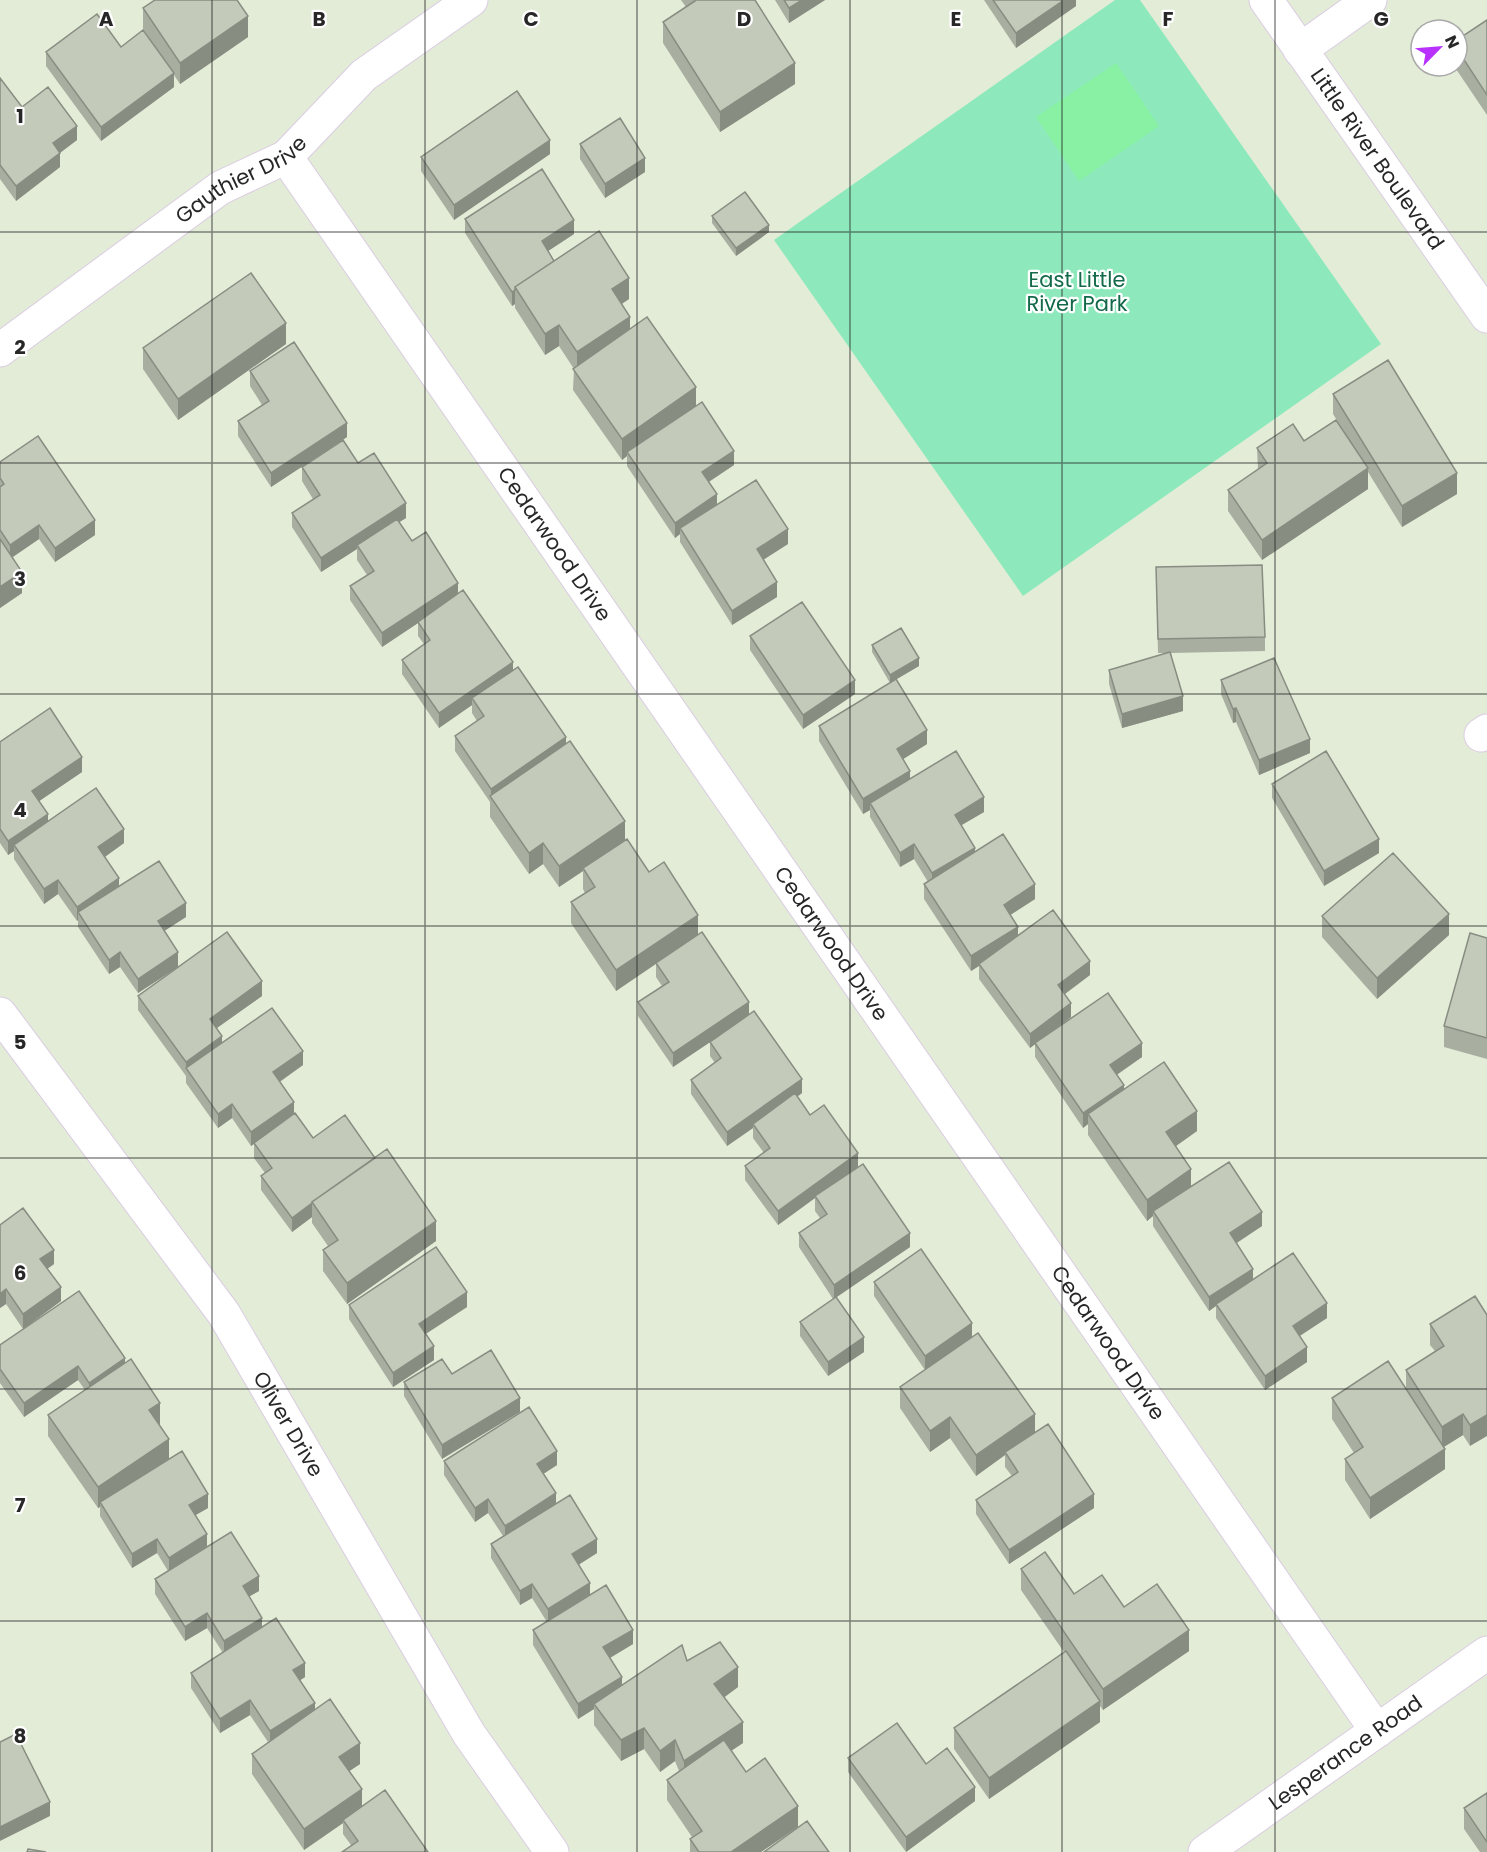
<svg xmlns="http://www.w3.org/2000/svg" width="1487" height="1852" font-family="Poppins,sans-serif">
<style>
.green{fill:#8de9bb}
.pitch{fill:#88f1a4}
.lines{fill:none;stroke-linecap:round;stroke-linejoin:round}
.minor-casing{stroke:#dbcce3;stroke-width:35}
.tertiary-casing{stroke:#dbcce3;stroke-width:35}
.secondary-casing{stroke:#dbcce3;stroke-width:35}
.minor{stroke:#fff;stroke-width:33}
.tertiary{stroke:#fff;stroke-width:33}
.secondary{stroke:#fff;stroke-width:33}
.wall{fill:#a8aea0}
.shaded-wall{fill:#888d82}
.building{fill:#c3caba;stroke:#888d82;stroke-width:1.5}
.grid{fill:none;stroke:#272727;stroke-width:1.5;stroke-opacity:0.55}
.labels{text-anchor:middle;stroke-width:4.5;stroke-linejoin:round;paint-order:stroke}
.street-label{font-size:21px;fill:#272727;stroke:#fff}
.park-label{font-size:21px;fill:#126a4a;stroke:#fff}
.grid-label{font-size:20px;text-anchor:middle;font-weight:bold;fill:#272727;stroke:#fff;stroke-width:4.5;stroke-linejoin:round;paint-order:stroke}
</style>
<rect width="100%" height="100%" fill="#e3ecd7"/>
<path class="green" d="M1115 0H1140L1381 344 1023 596 774 240Z"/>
<path class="pitch" d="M1116 63 1159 126 1079 181 1036 117Z"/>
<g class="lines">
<defs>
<g id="minor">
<path d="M1300 50 1370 0"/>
<path id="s1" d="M286 157 1377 1731"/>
<path id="s2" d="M0 350 220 188 286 157 364 75 471 0"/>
<path d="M1481 735 1487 731"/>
<path id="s3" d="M0 1014 224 1314 469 1734 552 1852"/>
</g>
<g id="tertiary">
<path id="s4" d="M1266 0 1487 316"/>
</g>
<g id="secondary">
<path id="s5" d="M1205 1852 1487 1653"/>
</g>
</defs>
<use href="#minor" class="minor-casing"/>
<use href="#tertiary" class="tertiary-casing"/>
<use href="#secondary" class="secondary-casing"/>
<use href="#minor" class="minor"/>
<use href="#tertiary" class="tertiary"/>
<use href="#secondary" class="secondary"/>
</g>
<path class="wall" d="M154 0H237L248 37 180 84 174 75V87L101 141 46 66V52L121 47 150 39 143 29V8Z
M681 0H755L795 84 720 132 663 43V22L686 7Z
M775 0H825L789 23Z
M984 0H1076V6L1016 48Z
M1487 20V115L1454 66H1457V40Z
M0 78 22 107 77 140 60 153V167L16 201 0 179Z
M580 144 645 172 605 198 580 159Z
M550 154 454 220 421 171V157Z
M712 216 769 232 736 256 712 223Z
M465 219 574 234 548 251 554 261 629 299 622 304 630 329 696 406 734 465 709 482 717 505 788 544 763 559 777 597 732 625 680 542V534L675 538 627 466V456L622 460 573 390 574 369 559 346 545 355 515 308V304L512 306 465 233Z
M286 344 178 420 143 369V348Z
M250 371 347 437 271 487 238 436V421L262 405 250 386Z
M1333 394 1457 494 1402 527 1368 472V489L1262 560 1228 511V490L1258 470 1257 448 1345 433 1333 414Z
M0 462 95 535 55 562 39 539 12 557 22 593 0 608Z
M358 463 406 518 399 522 412 541 458 594 566 744 625 840 698 935 749 1015 802 1093 797 1097 810 1115 858 1167 910 1247 836 1297 864 1352 828 1376 800 1336V1322L833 1299 799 1247V1233L820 1218 815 1211V1198L778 1225 745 1180V1166L764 1153 753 1138V1128L727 1146 691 1094V1080L715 1063 710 1056V1042L673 1067 638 1016V1002L662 986 656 977V964L616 991 571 923V902L585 893 583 889V871L559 887 543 864 529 874 490 817V802L455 751V736L477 721 472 713V705L439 728 402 674V660L424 644 418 636V623L382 647 350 600V586L367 575 357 560V549L321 572 292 527V513L313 499 302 481V467Z
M1156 567 1265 637V651L1171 653 1183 711 1122 728 1109 684V670L1168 653H1158Z
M750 636 855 694 803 729 750 650Z
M872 645 919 666 890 683 872 652Z
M1221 680 1310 753 1259 775 1236 722 1233 723 1221 694Z
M819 726 927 744 903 759 910 778 984 812 961 825 975 852 1035 899 1010 915 1018 936 1090 975 1065 994 1071 1017 1053 1031 1142 1057 1117 1075 1124 1089 1197 1131 1176 1146 1191 1187 1262 1226 1237 1243 1253 1280 1327 1318 1300 1336 1307 1362 1265 1390 1216 1318V1306L1209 1311 1153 1226V1216L1147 1221 1088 1135V1124L1083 1128 1035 1057V1044L1030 1048 979 979V966L971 971 924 899V884L928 882 914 859 900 867 870 817V810L863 814 819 741Z
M0 742 82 772 39 801 48 821 124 843 104 857 119 886 186 917 164 931 178 967 138 993 120 967 109 974 78 927V920L77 921 58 894 44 904 14 859V851L8 855 0 843Z
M1272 784 1379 853 1324 886 1272 798Z
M1322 916 1449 935 1377 999 1322 937Z
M1487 938V1059L1444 1047V1026Z
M138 996H262L216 1028 222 1042 303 1065 280 1082 294 1115 313 1138 375 1158 436 1241 347 1304 323 1271V1250L328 1246 312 1223V1217L292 1232 261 1190V1176L265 1173 254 1158V1144L251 1146 232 1118 218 1128 186 1083V1076L138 1010Z
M0 1225 54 1264 47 1269 61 1301 23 1329 6 1304 0 1308Z
M874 1282 972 1337 1035 1433 1094 1508 1009 1564 976 1514V1500L1012 1476 1005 1467V1455L976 1476 950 1438 930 1452 900 1408V1387L925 1370 874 1296Z
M1475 1296 1470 1446 1463 1435 1444 1447 1445 1469 1370 1519 1345 1480V1459L1354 1453 1332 1419V1398L1406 1388V1370L1435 1351 1430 1345V1324Z
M349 1305 467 1307 426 1334 434 1360 393 1387 349 1319Z
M0 1345 125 1362 160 1424H159L169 1460 208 1508 195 1515 207 1547 259 1591 249 1596 262 1627 305 1677 300 1680 315 1710 360 1764 349 1771 362 1807 428 1852 351 1845 343 1834V1823L304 1850 252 1774V1754L268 1742 250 1715 220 1733 191 1688V1673L223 1653 207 1628 185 1641 155 1594V1579L168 1571 157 1553 132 1568 100 1516V1507L98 1508 48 1436V1415L85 1390 78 1380 24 1417 0 1383Z
M442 1359V1459L404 1396V1382Z
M444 1461 557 1465 543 1474 556 1504 597 1553 578 1565 590 1595 633 1644 610 1658 622 1685 687 1661 738 1687 724 1697 743 1743 731 1751 746 1772 798 1827 761 1852H690V1839L692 1837 667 1800V1780L679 1771 675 1761 660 1772 644 1749 621 1761 594 1725V1709L578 1719 533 1645V1630L547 1622 532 1598 520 1605 491 1558V1544L503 1536 488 1513 475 1522 444 1475Z
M1021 1569 1074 1594 1124 1607 1189 1651 1103 1710 1100 1706V1722L989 1799 954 1749V1728L1064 1652 1021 1590Z
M848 1758 926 1764 975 1801 906 1852 848 1772Z
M1487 1793V1852H1480L1464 1829V1808Z"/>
<path class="shaded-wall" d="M802 0H825L789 23V8Z
M1064 0H1076V6L1016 48V33Z
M248 16V37L180 84V63Z
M795 63V84L720 132V112Z
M174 73V87L101 141V127Z
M77 126V140L53 158V143Z
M550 140V154L454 220V205Z
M60 153V167L16 201V186Z
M645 158V172L605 198V184Z
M574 220V234L542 255V241Z
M769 225V232L736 256V248Z
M629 278V299L612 310V289Z
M515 290V304L512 306V292Z
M630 317V338L577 373V352Z
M286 323V344L178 420V399Z
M559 325V346L545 355V334Z
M696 387V408L627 452V456L622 460V439Z
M347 423V437L271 487V473Z
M734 451V465L702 486V472Z
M1368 468V489L1262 560V540Z
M1457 473V494L1402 527V506Z
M717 494V509L680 528V534L675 538V523Z
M406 503V518L358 548 357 545V549L321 572V558Z
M95 520V535L55 562V548Z
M39 525V539L10 559V545Z
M788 529V544L757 564V549Z
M22 572V593L0 608V587Z
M777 582V597L732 625V611Z
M458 583V597L418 622V623L382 647V633Z
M919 658V666L890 683V675Z
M513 662V676L472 698V705L439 728V713Z
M855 680V694L803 729V715Z
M1183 696V711L1122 728V714Z
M1236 708V722L1233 723V709Z
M927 730V744L897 763V749Z
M566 737V752L491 796V789Z
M1310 739V753L1259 775V760Z
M82 757V772L32 806V791Z
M910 771V786L870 803V810L863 814V799Z
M984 797V812L955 829V815Z
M48 814V828L14 845V851L8 855V841Z
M625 821V842L583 868V871L559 887V866Z
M124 829V843L98 862V847Z
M1379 839V853L1324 886V871Z
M543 843V864L529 874V853Z
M914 844V859L900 867V853Z
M975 848V862L932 888V873Z
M119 878V892L78 912V920L77 921V907Z
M58 880V894L44 904V889Z
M1035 884V899L1004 919V905Z
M186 903V917L158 935V921Z
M1449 914V935L1377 999V978Z
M698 915V935L616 991V970Z
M1018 927V941L971 971V956Z
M120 952V967L109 974V960Z
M178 952V967L138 993V979Z
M1090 961V975L1058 999V985Z
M262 981V996L210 1033V1019Z
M749 1002V1016L673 1067V1053Z
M1071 1003V1017L1030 1048V1034Z
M222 1036V1051L186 1069V1062Z
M1142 1043V1057L1110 1079V1065Z
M303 1051V1065L273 1086V1072Z
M802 1079V1093L755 1126 753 1124V1128L727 1146V1132Z
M1124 1085V1100L1088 1114V1124L1083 1128V1113Z
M294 1102V1116L251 1146V1132Z
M232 1104V1118L218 1128V1114Z
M1197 1111V1131L1166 1153V1132Z
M858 1153V1167L815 1196V1198L778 1225V1211Z
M1191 1169V1190L1153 1211V1216L1147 1221V1200Z
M312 1203V1217L292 1232V1218Z
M1262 1212V1226L1230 1247V1233Z
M436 1221V1241L347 1304V1283Z
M910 1233V1247L834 1299V1285Z
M54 1250V1264L40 1274V1259Z
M1253 1269V1283L1216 1304V1306L1209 1311V1297Z
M61 1287V1301L23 1329V1314Z
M6 1289V1304L0 1308V1294Z
M467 1292V1307L419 1338V1324Z
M1327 1303V1318L1293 1340V1326Z
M972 1323V1338L925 1370V1356Z
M864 1337V1352L828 1376V1362Z
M434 1346V1360L393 1387V1373Z
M1307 1347V1362L1265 1390V1376Z
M125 1358V1373L89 1397V1383Z
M78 1366V1380L24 1417V1403Z
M520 1398V1412L442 1459V1445Z
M160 1403V1424L149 1431V1410Z
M1035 1414V1435L1005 1452V1455L976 1476V1455Z
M1463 1414V1435L1442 1448V1427Z
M1487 1415V1436L1470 1446V1425Z
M950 1417V1438L930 1452V1431Z
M169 1439V1460L100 1502V1507L98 1508V1487Z
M1445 1449V1469L1370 1519V1498Z
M557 1451V1465L537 1478V1464Z
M556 1493V1508L505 1540V1526Z
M208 1494V1508L189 1519V1505Z
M1094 1494V1508L1009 1564V1550Z
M488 1499V1513L475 1522V1508Z
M207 1534V1548L169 1572V1558Z
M157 1539V1553L132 1568V1554Z
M597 1539V1553L572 1569V1554Z
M259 1576V1591L243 1600V1586Z
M590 1583V1598L548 1623V1609Z
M532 1584V1598L520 1605V1591Z
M207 1613V1628L185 1641V1627Z
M262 1618V1632L224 1655V1641Z
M633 1630V1644L603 1662V1647Z
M1189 1630V1651L1103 1710V1689Z
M305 1663V1677L293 1685V1670Z
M738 1667V1687L714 1705V1684Z
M622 1677V1692L594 1704V1709L578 1719V1704Z
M250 1700V1715L220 1733V1719Z
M1100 1701V1722L989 1799V1778Z
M315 1703V1717L270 1746V1731Z
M743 1722V1743L684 1782V1761Z
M644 1728V1749L621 1761V1740Z
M675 1740V1761L660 1772V1751Z
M360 1743V1764L339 1778V1757Z
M975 1787V1801L906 1852V1837Z
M362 1789V1810L343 1820V1823L304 1850V1829Z
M50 1802V1816L0 1841V1827Z
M798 1806V1827L761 1852H731Z"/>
<path class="building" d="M155 0H237L248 16 180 63 143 8Z
M695 0H755L795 63 720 112 663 22 695 1Z
M784 0H802L789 8Z
M993 0H1064L1016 33Z
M97 14 121 47 143 30 174 73 101 127 46 52Z
M1487 20V95L1457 49V40Z
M0 78 22 107 48 87 77 126 53 143 60 153 16 186 0 165Z
M517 91 550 140 454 205 421 157Z
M620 118 645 158 605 184 580 144Z
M542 169 574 220 542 241 554 261 515 287V290L512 292 465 219Z
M745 192 769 225 736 248 712 216Z
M599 231 629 278 612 289 630 317 577 352 559 325 545 334 515 287Z
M251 273 286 323 178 399 143 348Z
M647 317 696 387 622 439 573 369Z
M294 342 347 423 271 473 238 421 269 401 250 371Z
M1388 360 1457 473 1402 506 1333 394Z
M702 402 734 451 702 472 717 494 675 523 627 452Z
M1336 420 1368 468 1262 540 1228 490 1267 463 1257 448 1293 424 1304 441Z
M38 436 95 520 55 548 39 525 10 545 0 530V487L4 484 0 478V462Z
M343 440 358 463 374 453 406 503 321 558 292 513 320 495 302 467Z
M756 480 788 529 757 549 777 582 732 611 680 528Z
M397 519 412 541 426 532 458 583 382 633 350 586 374 571 357 545Z
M0 539 22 572 0 587Z
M1262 565 1265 637 1158 639 1156 567Z
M463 590 513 662 439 713 402 660 430 640 418 622Z
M802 602 855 680 803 715 750 636Z
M901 628 919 658 890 675 872 645Z
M1170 652 1183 696 1122 714 1109 670Z
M1274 658 1310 739 1259 760 1236 708 1233 709 1221 680Z
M518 667 566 737 491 789 455 736 484 716 472 698Z
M896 679 927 730 897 749 910 771 863 799 819 726Z
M50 708 82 757 32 791 48 814 8 841 0 829V742Z
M570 741 625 821 559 866 543 843 529 853 490 796Z
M956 751 984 797 955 815 975 848 932 873 914 844 900 853 870 803Z
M1326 751 1379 839 1324 871 1272 784Z
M96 788 124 829 98 847 119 878 77 907 58 880 44 889 14 845Z
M1003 834 1035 884 1004 905 1018 927 971 956 924 884Z
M627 839 649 872 664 862 698 915 616 970 571 902 595 887 583 868Z
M1393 853 1449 914 1377 978 1322 916Z
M159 861 186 903 158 921 178 952 138 979 120 952 109 960 78 912Z
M1053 910 1090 961 1058 985 1071 1003 1030 1034 979 964Z
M227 932 262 981 210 1019 222 1036 186 1062 138 996Z
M702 932 749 1002 673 1053 638 1002 669 982 656 963Z
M1470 933 1487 938V1038L1444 1026Z
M1108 993 1142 1043 1110 1065 1124 1085 1083 1113 1035 1043Z
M272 1008 303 1051 273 1072 294 1102 251 1132 232 1104 218 1114 186 1068Z
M754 1011 802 1079 727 1132 691 1080 721 1058 710 1042Z
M1164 1062 1197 1111 1166 1132 1191 1169 1147 1200 1088 1114Z
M795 1093 810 1115 824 1105 858 1153 778 1211 745 1166 770 1148 753 1124Z
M295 1113 313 1138 345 1115 375 1158 312 1202V1203L292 1218 261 1176 272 1168 254 1143Z
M387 1149 436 1221 347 1283 323 1250 338 1240 312 1202Z
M1229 1162 1262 1212 1230 1233 1253 1269 1209 1297 1153 1211Z
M863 1164 910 1233 834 1285 799 1233 827 1214 815 1196Z
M23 1208 54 1250 40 1259 61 1287 23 1314 6 1289 0 1294V1225Z
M436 1247 467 1292 419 1324 434 1346 393 1373 349 1305Z
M921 1249 972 1323 925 1356 874 1282Z
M1293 1253 1327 1303 1293 1326 1307 1347 1265 1376 1216 1304Z
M79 1291 125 1358 89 1383 78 1366 24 1403 0 1369V1345Z
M1475 1296 1487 1315V1415L1470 1425 1463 1414 1442 1427 1406 1370 1444 1346 1430 1324Z
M836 1297 864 1337 828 1362 800 1322Z
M978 1333 1035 1414 976 1455 950 1417 930 1431 900 1387Z
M491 1350 520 1398 442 1445 404 1382 442 1359 452 1374Z
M131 1359 160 1403 149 1410 169 1439 98 1487 48 1415Z
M1388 1361 1445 1449 1370 1498 1345 1459 1363 1447 1332 1398Z
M529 1407 557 1451 537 1464 556 1493 505 1526 488 1499 475 1508 444 1461Z
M1048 1424 1094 1494 1009 1550 976 1500 1018 1472 1005 1452Z
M182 1451 208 1494 189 1505 207 1534 169 1558 157 1539 132 1554 100 1502Z
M570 1495 597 1539 572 1554 590 1583 548 1609 532 1584 520 1591 491 1544Z
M231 1532 259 1576 243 1586 262 1618 224 1641 207 1613 185 1627 155 1579Z
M1045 1552 1074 1594 1102 1575 1124 1607 1157 1584 1189 1630 1103 1689 1021 1569Z
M606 1585 633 1630 603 1647 622 1677 578 1704 533 1630Z
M276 1618 305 1663 293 1670 315 1703 270 1731 250 1700 220 1719 191 1673Z
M720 1642 738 1667 714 1684 743 1722 684 1761 675 1740 660 1751 644 1728 621 1740 594 1704 682 1645 687 1661Z
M1066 1651 1100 1701 989 1778 954 1728Z
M330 1699 360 1743 339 1757 362 1789 304 1829 252 1754Z
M897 1723 926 1764 947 1748 975 1787 906 1837 848 1758Z
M16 1734 50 1802 0 1827V1742Z
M724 1740 746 1772 765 1758 798 1806 731 1852H699L690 1839 702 1831 667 1780Z
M385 1790 428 1852H342L358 1841 343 1820Z
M1487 1793V1842L1464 1808Z
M807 1821 829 1852H764Z
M28 1849 46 1852H27Z"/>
<path class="grid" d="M212 0V1852M425 0V1852M637 0V1852M850 0V1852M1062 0V1852M1275 0V1852M0 232H1487M0 463H1487M0 694H1487M0 926H1487M0 1158H1487M0 1389H1487M0 1621H1487"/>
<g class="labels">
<g class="street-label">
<text dy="7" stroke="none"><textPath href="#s4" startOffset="194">Little River Boulevard</textPath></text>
<text dy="7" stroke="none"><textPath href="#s2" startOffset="296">Gauthier Drive</textPath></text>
<text dy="7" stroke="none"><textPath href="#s1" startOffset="471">Cedarwood Drive</textPath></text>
<text dy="7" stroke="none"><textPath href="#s1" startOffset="957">Cedarwood Drive</textPath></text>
<text dy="7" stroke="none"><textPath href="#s1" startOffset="1443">Cedarwood Drive</textPath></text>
<text dy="7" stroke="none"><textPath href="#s3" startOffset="502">Oliver Drive</textPath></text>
<text dy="7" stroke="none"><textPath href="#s5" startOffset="172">Lesperance Road</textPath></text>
</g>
<g class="park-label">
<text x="1077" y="287">East Little<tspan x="1077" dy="24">River Park</tspan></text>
</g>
</g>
<g class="grid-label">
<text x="106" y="26">A</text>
<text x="319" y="26">B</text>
<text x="531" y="26">C</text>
<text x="744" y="26">D</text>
<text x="956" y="26">E</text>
<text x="1168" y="26">F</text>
<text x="1381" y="26">G</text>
<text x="20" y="123">1</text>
<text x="20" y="354">2</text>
<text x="20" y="586">3</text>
<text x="20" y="817">4</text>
<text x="20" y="1049">5</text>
<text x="20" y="1280">6</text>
<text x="20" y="1512">7</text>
<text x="20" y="1743">8</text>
</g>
<g transform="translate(1439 48) rotate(65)"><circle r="28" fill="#ffffff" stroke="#a9a9a9" stroke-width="1.5"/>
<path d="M0-4.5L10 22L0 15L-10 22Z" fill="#b831ff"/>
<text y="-9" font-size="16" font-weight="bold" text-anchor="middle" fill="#272727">N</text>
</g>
</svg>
